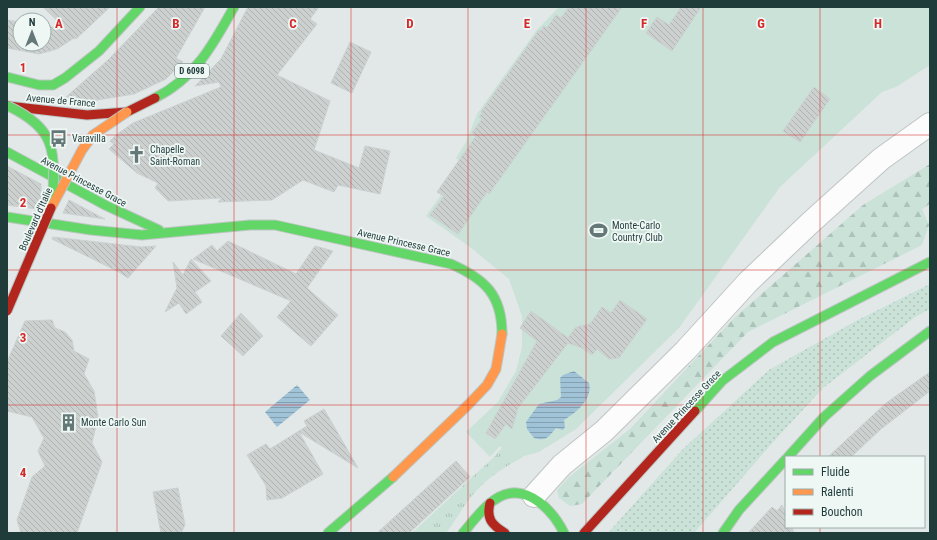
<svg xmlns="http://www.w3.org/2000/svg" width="937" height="540" font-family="'Roboto Condensed',sans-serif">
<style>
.grass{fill:url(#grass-tufts)}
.forest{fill:url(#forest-firs)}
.park{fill:url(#park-dots)}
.pitch{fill:#cae2d7}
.water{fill:url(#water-rules)}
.building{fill:url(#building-back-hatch);stroke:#cad1d0}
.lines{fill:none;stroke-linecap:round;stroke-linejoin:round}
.street-casing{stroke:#bfc5c4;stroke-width:24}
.fast-casing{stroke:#bdc6c4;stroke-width:11}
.slow-casing{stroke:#bdc6c4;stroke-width:11}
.jam-casing{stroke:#bdc6c4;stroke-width:11}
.street{stroke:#fbfcfb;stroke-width:22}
.fast{stroke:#63d668;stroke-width:9}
.slow{stroke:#ff974d;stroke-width:9}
.jam{stroke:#b3261e;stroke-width:9}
.fast-bridge-casing{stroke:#bbc5c4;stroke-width:11;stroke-linecap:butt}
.slow-bridge-casing{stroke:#bbc5c4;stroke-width:11;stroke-linecap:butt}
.jam-bridge-casing{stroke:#bbc5c4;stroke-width:11;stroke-linecap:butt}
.fast-bridge{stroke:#63d668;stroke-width:9}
.slow-bridge{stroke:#ff974d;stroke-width:9}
.jam-bridge{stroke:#b3261e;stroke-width:9}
.grid{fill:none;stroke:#d62828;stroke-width:1;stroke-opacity:0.55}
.labels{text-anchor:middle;stroke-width:3.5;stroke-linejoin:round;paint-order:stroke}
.shield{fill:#eff7f5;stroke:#5d7372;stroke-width:1}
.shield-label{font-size:9px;font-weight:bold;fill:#1f3b3a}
.street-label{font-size:10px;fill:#1f3b3a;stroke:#eff7f5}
.poi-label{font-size:10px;fill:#1f3b3a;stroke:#eff7f5;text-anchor:start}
.grid-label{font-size:13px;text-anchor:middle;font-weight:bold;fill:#d62828;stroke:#eff7f5;stroke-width:3.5;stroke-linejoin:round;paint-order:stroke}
</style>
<defs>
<pattern id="grass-tufts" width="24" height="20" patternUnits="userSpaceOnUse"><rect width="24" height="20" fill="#cae2d7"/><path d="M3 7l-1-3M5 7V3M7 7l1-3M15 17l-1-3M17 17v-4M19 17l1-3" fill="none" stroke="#adc3b9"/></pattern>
<pattern id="forest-firs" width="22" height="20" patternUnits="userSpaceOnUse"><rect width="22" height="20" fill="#cae2d7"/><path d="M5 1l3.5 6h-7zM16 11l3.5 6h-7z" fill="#adc3b9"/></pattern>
<pattern id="park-dots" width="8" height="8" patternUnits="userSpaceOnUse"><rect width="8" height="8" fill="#cae2d7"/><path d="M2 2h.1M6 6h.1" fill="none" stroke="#adc3b9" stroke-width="1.8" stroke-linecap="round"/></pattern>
<pattern id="water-rules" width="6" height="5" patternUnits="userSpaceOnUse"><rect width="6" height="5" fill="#a0c3d8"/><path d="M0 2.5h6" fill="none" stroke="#82a0b0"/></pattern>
<pattern id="building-back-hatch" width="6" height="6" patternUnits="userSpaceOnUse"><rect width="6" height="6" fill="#ccd1d0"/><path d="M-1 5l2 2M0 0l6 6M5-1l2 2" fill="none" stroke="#afb4b3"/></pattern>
</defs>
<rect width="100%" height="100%" fill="#e2e8e7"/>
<path class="grass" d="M506 443 523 457C503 468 485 479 471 497 462 508 455 522 446 533H412L494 457Z"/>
<path class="forest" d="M930 164V204L922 209 929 225 922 245 748 332 582 504 570 506 559 498 557 490 569 477 630 429 733 319 863 205Z"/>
<path class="park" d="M930 284V309L915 317 823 388 774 441 694 533H608L683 449 769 370 854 322Z"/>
<path class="pitch" d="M559 7H930V65L896 87 882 92 780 187 679 328 576 429 539 452 517 458 500 446 490 457 466 432 498 402 516 371 522 347V316L509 279 470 247 426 216 463 164 456 158 466 142 477 114 536 31Z"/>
<path class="water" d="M574 371 589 383C593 399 576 413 564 420L565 427 563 430 556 428C549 436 547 442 534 438L527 429 526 422 539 404 557 400 561 397 560 378 563 375Z
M297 385 310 400 277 427 265 412Z"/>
<path class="building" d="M43 7H110L76 39 74 38 57 49 39 54 7 48V20L20 22V44H44V26L66 29Z
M159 7H205L176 58 183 62 166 79 134 94 91 101 66 97 108 60Z
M248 7H319L310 19 317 24 277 75 330 101 314 150 359 168 365 146 390 151 380 194 338 185 334 192 303 180 272 200 218 202 222 198 168 201 155 188 158 183 137 173 109 149 114 144 110 141 116 135 133 123 221 87 219 82 195 86 221 59Z
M569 7H622L489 194 487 192 458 234 430 215 444 196 437 192 476 136 472 133 482 119 479 117 482 113 481 112 517 61 539 30 541 31 544 26 547 28 556 15 561 18Z
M681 7H701L672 51 646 33 657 17 669 25Z
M350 42 371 52 352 93 331 83Z
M814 87 830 99 800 142 783 131Z
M7 166 41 184V201L37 209 7 205Z
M69 200 99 216 105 219 63 213Z
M53 237 141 247 156 246 128 278 119 272 52 239Z
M228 241 296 274 315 246 333 251 307 288 338 315 311 346 277 317 291 301 193 259 212 245 217 251Z
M191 259 211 281 195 292 202 302 186 314 179 303 165 312 177 288 173 262 183 275Z
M620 300 647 319 619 358 609 359 597 349 592 355 582 348 568 343 518 408 512 429 506 424 495 439 486 433 537 341 520 328 531 311 568 338 576 327 590 324 602 307 611 313Z
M241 313 263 336 243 356 221 336Z
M52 320 55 328 65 332 72 340 74 351 89 359 84 374 94 391 98 417 92 443 102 462 77 533H21L17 520 32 477 45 466 38 451 44 438 32 417 7 411V362L25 321Z
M930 372V391L881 429 851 457H828L886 403Z
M324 409 358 468 299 432 323 474 282 498 267 500 266 486 247 455 266 444 270 449 307 426 304 421Z
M456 461 470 477 409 533H377Z
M178 488 185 525 181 533H161L153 492Z
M782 505 786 514V527H792L794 533H748L772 507 777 511Z"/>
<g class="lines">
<defs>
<path id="street" d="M534 496 562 465 604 431 685 351 748 282 810 223 881 159 930 124"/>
<path id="fast" d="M7 77 39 85H53L65 78 99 51 140 7
M155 98C195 78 213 45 234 7
M7 152 105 205 159 230
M7 217 91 230 142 235 250 225H275L451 264C485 279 502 295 502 334
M695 411 722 381 773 342 930 262
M788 457 824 417 870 376 930 331
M328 533 393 477
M463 533C484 508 505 477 539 502 550 510 558 521 564 533
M723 533 739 510 786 459"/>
<path id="slow" d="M393 477 468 405 487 385 496 369 502 334"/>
<path id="jam" d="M8 106 87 115 127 112 155 98
M490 503C486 519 492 525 505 533
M584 533 695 411"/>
</defs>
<use href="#street" class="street-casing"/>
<use href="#fast" class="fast-casing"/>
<use href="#slow" class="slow-casing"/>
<use href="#jam" class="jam-casing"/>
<use href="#street" class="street"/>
<use href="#fast" class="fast"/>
<use href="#slow" class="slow"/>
<use href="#jam" class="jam"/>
<defs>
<path id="fast-bridge" d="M8 106C58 130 54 151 53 201"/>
<path id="slow-bridge" d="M51 208 82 150 93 135 127 112"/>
<path id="jam-bridge" d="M7 311 51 208"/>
</defs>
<use href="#fast-bridge" class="fast-bridge-casing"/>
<use href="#slow-bridge" class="slow-bridge-casing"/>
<use href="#jam-bridge" class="jam-bridge-casing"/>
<use href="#fast-bridge" class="fast-bridge"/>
<use href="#slow-bridge" class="slow-bridge"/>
<use href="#jam-bridge" class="jam-bridge"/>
</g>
<path class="grid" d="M117 7V533M234 7V533M351 7V533M468 7V533M586 7V533M703 7V533M820 7V457M7 135H930M7 270H930M7 405H930M820 527V533"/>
<defs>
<symbol id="bus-bare" viewBox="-9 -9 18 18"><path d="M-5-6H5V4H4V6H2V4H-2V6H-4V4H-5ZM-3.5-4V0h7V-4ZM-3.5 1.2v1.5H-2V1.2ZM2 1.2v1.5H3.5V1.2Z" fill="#637877" stroke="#eff7f5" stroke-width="2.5" paint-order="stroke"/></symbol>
<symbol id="church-bare" viewBox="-9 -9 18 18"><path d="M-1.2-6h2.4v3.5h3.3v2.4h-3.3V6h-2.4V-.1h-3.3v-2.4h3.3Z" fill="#637877" stroke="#eff7f5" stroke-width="2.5" paint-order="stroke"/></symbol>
<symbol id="stadium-bare" viewBox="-9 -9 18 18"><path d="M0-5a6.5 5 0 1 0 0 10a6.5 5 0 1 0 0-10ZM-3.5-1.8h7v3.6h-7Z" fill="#637877" stroke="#eff7f5" stroke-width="2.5" paint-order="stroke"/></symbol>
<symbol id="building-bare" viewBox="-9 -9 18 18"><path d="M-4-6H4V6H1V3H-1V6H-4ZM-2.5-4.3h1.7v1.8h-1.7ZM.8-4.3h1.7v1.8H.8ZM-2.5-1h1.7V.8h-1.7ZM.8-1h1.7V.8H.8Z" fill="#637877" stroke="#eff7f5" stroke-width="2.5" paint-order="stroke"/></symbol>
</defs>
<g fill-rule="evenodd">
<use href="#bus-bare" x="46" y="126" width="25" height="25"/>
<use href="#church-bare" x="124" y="142" width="25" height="25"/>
<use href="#stadium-bare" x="586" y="218" width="25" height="25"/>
<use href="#building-bare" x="56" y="410" width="25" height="25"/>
</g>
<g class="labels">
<rect class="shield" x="175" y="64" width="34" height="14" rx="3"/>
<g class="shield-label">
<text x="192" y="74">D 6098</text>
</g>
<g class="street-label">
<text transform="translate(61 100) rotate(5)" y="4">Avenue de France</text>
<text transform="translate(84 181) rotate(28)" y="4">Avenue Princesse Grace</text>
<text transform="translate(35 219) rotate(-66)" y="4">Boulevard d'Italie</text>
<text transform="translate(404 242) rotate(13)" y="4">Avenue Princesse Grace</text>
<text transform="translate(686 406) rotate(-47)" y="4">Avenue Princesse Grace</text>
</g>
<g class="poi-label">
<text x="72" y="142">Varavilla</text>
<text x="150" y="153">Chapelle<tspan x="150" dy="12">Saint-Roman</tspan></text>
<text x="612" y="229">Monte-Carlo<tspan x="612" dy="12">Country Club</tspan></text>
<text x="81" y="426">Monte Carlo Sun</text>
</g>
</g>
<g class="grid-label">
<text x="59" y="28">A</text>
<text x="176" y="28">B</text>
<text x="293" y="28">C</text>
<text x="410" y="28">D</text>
<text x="527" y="28">E</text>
<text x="644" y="28">F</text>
<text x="761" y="28">G</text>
<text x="878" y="28">H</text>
<text x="23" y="72">1</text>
<text x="23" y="207">2</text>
<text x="23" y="342">3</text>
<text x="23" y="477">4</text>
</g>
<rect width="937" height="540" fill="none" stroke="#1f3b3a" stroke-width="16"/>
<rect x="785" y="456" width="140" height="72" fill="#eff7f5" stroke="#9cacaa"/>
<rect x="793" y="469" width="20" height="6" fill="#63d668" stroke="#9cacaa"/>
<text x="821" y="476" font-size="12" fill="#1f3b3a">Fluide</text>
<rect x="793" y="489" width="20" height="6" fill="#ff974d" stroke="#9cacaa"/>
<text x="821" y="496" font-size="12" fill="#1f3b3a">Ralenti</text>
<rect x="793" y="509" width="20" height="6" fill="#b3261e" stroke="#9cacaa"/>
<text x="821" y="516" font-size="12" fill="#1f3b3a">Bouchon</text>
<g transform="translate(32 32)"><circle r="19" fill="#eff7f5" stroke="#9cacaa"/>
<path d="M0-3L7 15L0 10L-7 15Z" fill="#637877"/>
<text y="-6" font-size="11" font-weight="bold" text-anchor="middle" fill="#1f3b3a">N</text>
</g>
</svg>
